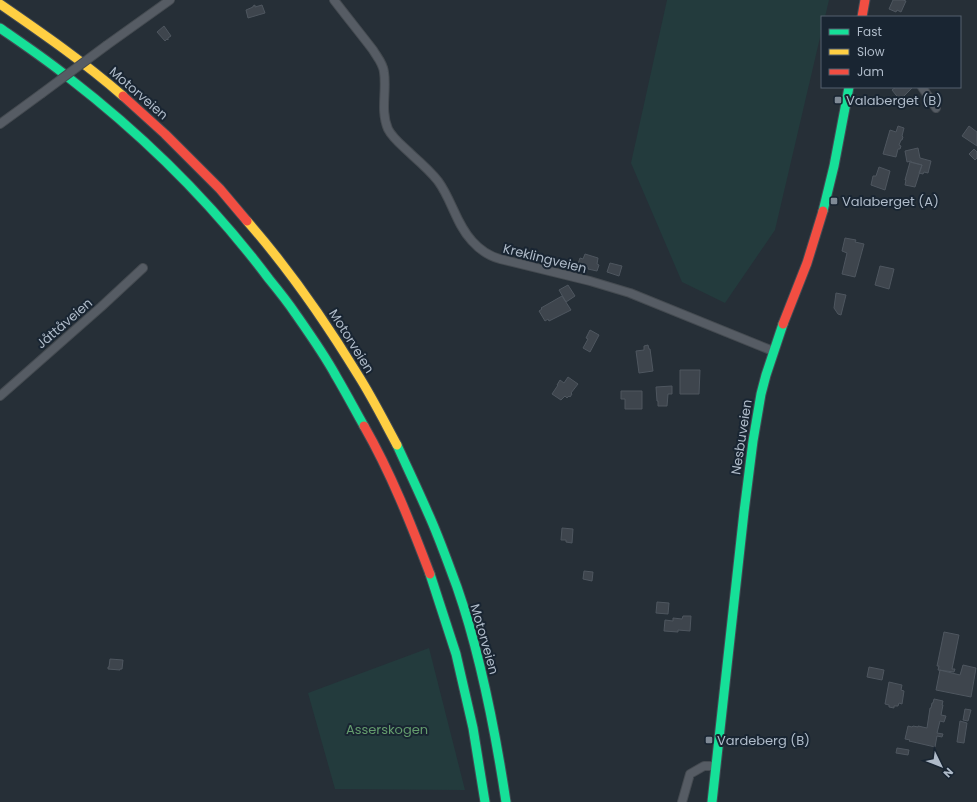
<svg xmlns="http://www.w3.org/2000/svg" width="977" height="802" font-family="Poppins,sans-serif">
<style>
.green{fill:#233b3d}
.building{fill:#3e454d;stroke:#4e565f}
.lines{fill:none;stroke-linecap:round;stroke-linejoin:round}
.street-casing{stroke:#454b51;stroke-width:10}
.fast-casing{stroke:#434b53;stroke-width:11}
.slow-casing{stroke:#434b53;stroke-width:11}
.jam-casing{stroke:#434b53;stroke-width:11}
.street{stroke:#565c64;stroke-width:8}
.fast{stroke:#16e098;stroke-width:9}
.slow{stroke:#ffcf43;stroke-width:9}
.jam{stroke:#f24e42;stroke-width:9}
.street-bridge-casing{stroke:#454b51;stroke-width:10;stroke-linecap:butt}
.street-bridge{stroke:#565c64;stroke-width:8}
.poi-dot{fill:#7f8a96;stroke:#192532;stroke-width:1.5}
.labels{text-anchor:middle;stroke-width:4;stroke-linejoin:round;paint-order:stroke}
.street-label{font-size:13px;fill:#afbbc9;stroke:#192532}
.poi-label{font-size:13px;fill:#afbbc9;stroke:#192532;text-anchor:start}
.park-label{font-size:13px;fill:#649c6d;stroke:#192532}
</style>
<rect width="100%" height="100%" fill="#262f37"/>
<path class="green" d="M667 0H829L825 17H822V29L775 230 725 303 682 282 631 163Z
M429 648 465 790 335 789 308 693Z"/>
<path class="building" d="M893 0H903L906 1 901 12 897 10 896 12 889 9Z
M255 5V7L262 5 265 13 248 18 246 10 253 7V6Z
M164 26 171 36 168 38V40L167 39 165 41 157 32Z
M896 87H913L900 100 892 90Z
M898 126 904 128 902 136 903 137 902 140H901L899 145 901 146 900 149H898L896 157 883 154 890 130 896 132Z
M969 126 977 132V146L962 136Z
M918 148 920 158 931 161 928 173 924 172 923 174 919 173 922 165 911 162V161L907 162 905 151Z
M974 149 977 152V158L975 160 969 154Z
M910 162 922 165 915 187 905 185 906 180H905Z
M879 167 890 171 885 190 871 185 873 176H876Z
M845 238 856 240 855 242 864 244 855 277 842 274 847 253 842 251Z
M585 254 598 258 597 264 599 265 597 271 588 269V267L578 264 580 258 583 259Z
M610 263 622 266 619 276 607 272Z
M880 266 894 269 889 289 875 285Z
M568 285 575 296 566 302 559 290Z
M836 293 846 295 841 315 838 314 834 308Z
M562 296 571 310 549 321 548 319 545 321 539 311 542 309 541 308Z
M590 330 599 335 590 352 583 348 588 339 586 338Z
M648 345 649 349H650L653 371 639 373 636 351 644 350V346Z
M680 370H700L699 394H680Z
M568 377 578 384 571 393 572 394 570 397 569 396 567 398 565 396 561 400 552 394 558 385H557L560 380 564 383Z
M672 386V394H668L667 406H658V401H657L656 387Z
M621 391H642V409H625V399H621Z
M562 528 573 529 572 543 566 542V540H561Z
M584 571 593 572 592 581 583 579Z
M657 602 669 603 668 614 656 613Z
M683 616H691L690 631 678 630V632L664 631 665 620 673 621V618L682 619Z
M944 632 959 635 952 669H955L954 672 938 670 939 666H937Z
M110 659 123 660 122 669H120V670L108 669V667H109Z
M963 665 976 668 971 697 936 690 940 670 960 675Z
M869 667 884 670 882 680 867 677Z
M889 682 902 685 901 690 904 691 902 704 899 703 898 706H894V708L889 707V705L885 704Z
M934 699 943 701 942 705H943L941 715 946 716 944 722 940 721 937 733 943 734 942 737 937 736 935 747 909 741 910 740 905 739 908 726 912 727 913 726 918 727V726L927 728 930 708H931L932 703H933Z
M965 709 971 710 968 721 963 720Z
M960 721 967 723 964 743 957 742Z
M897 748 909 750 908 755 896 753Z"/>
<g class="lines">
<defs>
<path id="street" d="M334 0C347 17 360 33 373 50 377 57 383 63 384 72 387 91 380 110 388 129 393 139 404 147 412 155 421 163 431 172 438 181 452 200 456 224 472 241 480 250 489 256 500 259L590 281 630 293 773 351
M107 45 170 0
M922 87 936 108
M0 124 41 94
M0 396 101 307 143 268
M682 802 690 774 704 766H715"/>
<path id="fast" d="M0 28C23 44 47 60 69 78 144 136 212 203 269 279 278 290 287 301 295 313 309 333 324 354 336 376 346 393 355 410 364 426
M823 211 834 166 849 87
M397 445C407 467 418 490 428 513 439 537 448 563 457 587 481 656 495 729 506 802
M430 574 456 654 473 728 485 802
M712 802 744 512 753 441 761 394 766 375 783 324"/>
<path id="slow" d="M0 4C42 33 84 62 123 96
M247 221C289 269 325 321 358 375 372 397 384 421 397 445"/>
<path id="jam" d="M862 17 865 0
M123 96 165 134 220 189 247 221
M783 324 807 263 823 211
M364 426C391 473 411 524 430 574"/>
</defs>
<use href="#street" class="street-casing"/>
<use href="#fast" class="fast-casing"/>
<use href="#slow" class="slow-casing"/>
<use href="#jam" class="jam-casing"/>
<use href="#street" class="street"/>
<use href="#fast" class="fast"/>
<use href="#slow" class="slow"/>
<use href="#jam" class="jam"/>
<defs>
<path id="street-bridge" d="M41 94 107 45"/>
</defs>
<use href="#street-bridge" class="street-bridge-casing"/>
<use href="#street-bridge" class="street-bridge"/>
</g>
<g class="poi-dot">
<rect x="834" y="96" width="8" height="8" rx="2"/>
<rect x="830" y="197" width="8" height="8" rx="2"/>
<rect x="705" y="736" width="8" height="8" rx="2"/>
</g>
<g class="labels">
<g class="street-label">
<text transform="translate(139 93) rotate(41)" y="5">Motorveien</text>
<text transform="translate(545 258) rotate(14)" y="5">Kreklingveien</text>
<text transform="translate(64 323) rotate(-41)" y="5">Jåttåveien</text>
<text transform="translate(352 341) rotate(58)" y="5">Motorveien</text>
<text transform="translate(741 437) rotate(-81)" y="5">Nesbuveien</text>
<text transform="translate(485 639) rotate(74)" y="5">Motorveien</text>
</g>
<g class="poi-label">
<text x="846" y="105">Valaberget (B)</text>
<text x="842" y="206">Valaberget (A)</text>
<text x="717" y="745">Vardeberg (B)</text>
</g>
<g class="park-label">
<text x="387" y="734">Asserskogen</text>
</g>
</g>
<rect x="821" y="16" width="140" height="72" fill="#192532" stroke="#55616e"/>
<rect x="829" y="29" width="20" height="6" fill="#16e098" stroke="#55616e"/>
<text x="857" y="36" font-size="12" fill="#afbbc9">Fast</text>
<rect x="829" y="49" width="20" height="6" fill="#ffcf43" stroke="#55616e"/>
<text x="857" y="56" font-size="12" fill="#afbbc9">Slow</text>
<rect x="829" y="69" width="20" height="6" fill="#f24e42" stroke="#55616e"/>
<text x="857" y="76" font-size="12" fill="#afbbc9">Jam</text>
<g transform="translate(941 766) rotate(133)" stroke="#192532" stroke-width="3" paint-order="stroke">
<path d="M0-3L7 15L0 10L-7 15Z" fill="#afbbc9"/>
<text y="-6" font-size="11" font-weight="bold" text-anchor="middle" fill="#afbbc9">N</text>
</g>
</svg>
